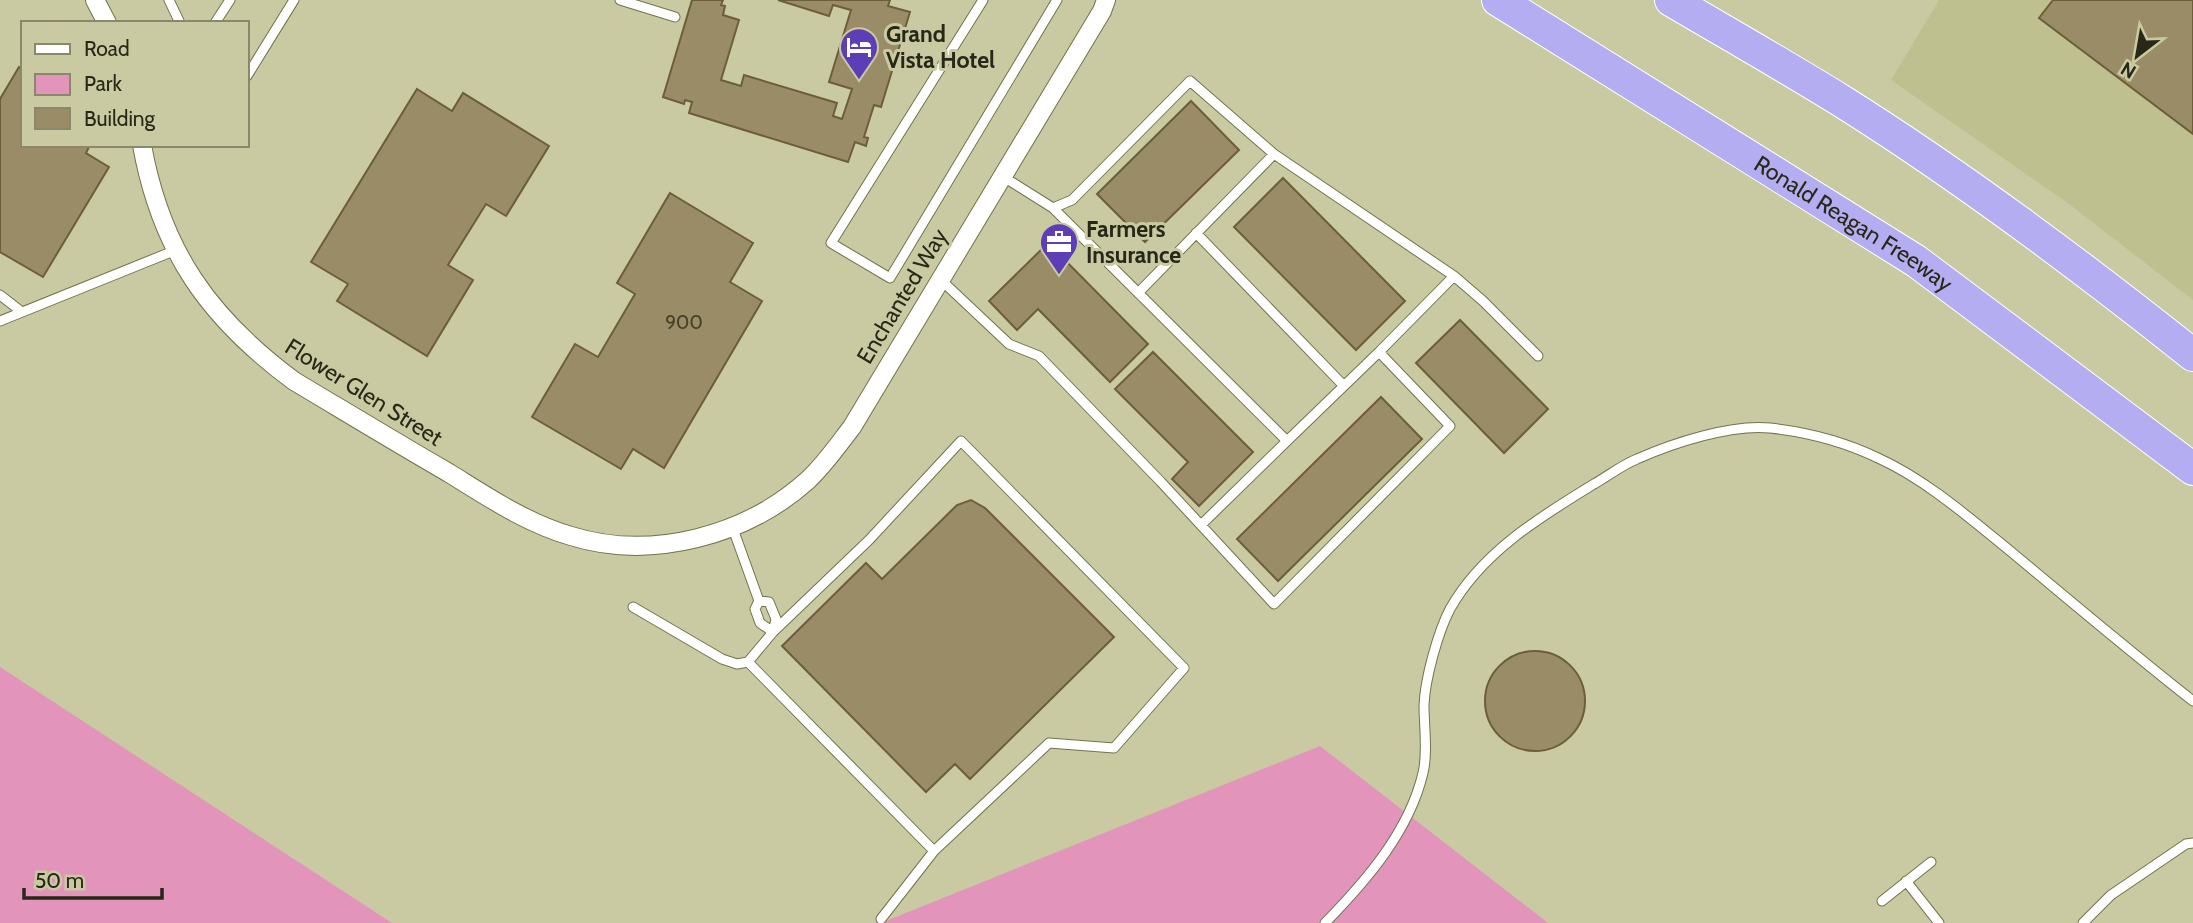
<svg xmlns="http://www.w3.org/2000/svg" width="2193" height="923" font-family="Cabin,sans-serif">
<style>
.built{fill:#bec08f}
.green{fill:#e294ba}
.building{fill:#9a8c66;stroke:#6c5e39;stroke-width:2}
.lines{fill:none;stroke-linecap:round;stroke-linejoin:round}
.lane-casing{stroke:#72734d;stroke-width:11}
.street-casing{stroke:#72734d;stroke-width:20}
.highway-casing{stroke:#fff;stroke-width:34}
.lane{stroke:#fff;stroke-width:9}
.street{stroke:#fff;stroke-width:18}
.highway{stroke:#b5adf1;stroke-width:32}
.labels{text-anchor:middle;stroke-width:6;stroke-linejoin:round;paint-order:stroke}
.number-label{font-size:19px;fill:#44412b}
.poi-label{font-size:23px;font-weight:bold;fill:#272817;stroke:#c9caa1;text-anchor:start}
.street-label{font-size:23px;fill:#272817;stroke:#c9caa1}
</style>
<rect width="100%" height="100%" fill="#c9caa1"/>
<path class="built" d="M1939 0H2193V300L2069 204 1891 80Z"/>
<path class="green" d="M0 667 392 923H0Z
M1320 746 1548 923H881Z"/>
<path class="building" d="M692 0H723L721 5 725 6 723 15 739 20 721 80 741 86 744 75 837 103 833 116 842 119 852 89 829 82 851 10 833 5 829 16 778 0H890L888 6 910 12 881 107 874 105 864 137 868 138 866 146 855 142 848 162 689 113 692 102 685 100 684 104 663 97Z
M2053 0H2193V134L2039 18Z
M19 67 23 70V145H90L86 153 109 167 43 277 0 252V99Z
M417 89 452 111 463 93 549 146 506 216 486 204 448 265 473 280 427 356 337 301 348 284 311 262Z
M1191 101 1239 150 1145 242 1097 194Z
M1283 178 1405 301 1356 350 1234 227Z
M670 193 753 243 730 282 762 301 664 468 633 449 621 469 532 417 575 344 598 357 635 294 617 283Z
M1048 243 1148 344 1110 382 1038 309 1017 330 989 301Z
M1460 320 1548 409 1504 453 1416 363Z
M1153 352 1253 452 1199 506 1172 479 1188 462 1115 389Z
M1381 397 1422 439 1278 581 1237 539Z
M971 500 985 508 1114 637 970 779 955 764 926 792 782 646 866 563 882 579 957 505Z
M1485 701a50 50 0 1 1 100 0a50 50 0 1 1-100 0Z"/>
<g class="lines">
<defs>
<path id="lane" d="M169 0 180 23
M620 0 675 17
M983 0 831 243 890 278 1057 0
M215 23 230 0
M247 76 294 0
M1053 208 1287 441 1201 525
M1196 233 1344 386
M1454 276 1483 301 1538 356
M940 279 1009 344 1039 356 1161 482 1274 604 1450 426 1379 352 1454 276 1274 154 1190 81 1072 200 1053 208 1002 176
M1138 293 1274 154
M0 295 22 312
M0 321 176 250
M1287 441 1379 352
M732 526 759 601 755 609 760 623 773 632
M759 601 769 602 776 619 773 632 748 662 934 851 1049 743 1114 748 1184 668 961 441 869 540 773 632
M633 607 722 659 737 664 748 662
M1906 881 1939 923
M1882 901 1931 862
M881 919 934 851
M1325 923C1366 881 1409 832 1423 773 1428 752 1424 727 1424 705 1425 679 1438 632 1450 609 1482 552 1540 517 1594 484 1608 476 1622 465 1637 459 1673 443 1731 424 1770 428 1806 432 1845 442 1878 458 1927 480 1973 521 2015 555 2074 604 2133 654 2193 701
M2083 923 2111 895 2186 844 2193 843"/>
<path id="street" d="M95 0 107 23
M142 145C161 251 209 318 294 381 346 412 397 443 449 473 488 497 526 523 571 536 651 561 746 536 808 480 825 464 838 445 852 427L1102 11 1106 0"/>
<g id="highway">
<path id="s1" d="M1498 0 1916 261 2193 469"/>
<path d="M1671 0C1727 33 1785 66 1840 100 1963 177 2080 265 2193 355"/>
</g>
</defs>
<use href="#lane" class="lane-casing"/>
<use href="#street" class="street-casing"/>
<use href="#highway" class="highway-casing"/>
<use href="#lane" class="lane"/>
<use href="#street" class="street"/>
<use href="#highway" class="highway"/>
</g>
<defs>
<symbol id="hotel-pin" viewBox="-11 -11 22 30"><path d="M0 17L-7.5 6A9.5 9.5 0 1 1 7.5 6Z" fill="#5d3eb6" stroke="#c9caa1"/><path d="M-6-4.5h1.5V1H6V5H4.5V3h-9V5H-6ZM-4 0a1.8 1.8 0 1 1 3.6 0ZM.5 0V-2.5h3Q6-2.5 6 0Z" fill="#fff"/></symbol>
<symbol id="office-pin" viewBox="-11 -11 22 30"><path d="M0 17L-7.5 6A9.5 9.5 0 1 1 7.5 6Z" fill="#5d3eb6" stroke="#c9caa1"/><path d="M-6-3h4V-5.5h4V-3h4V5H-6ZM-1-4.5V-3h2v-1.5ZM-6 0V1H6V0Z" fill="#fff"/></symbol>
</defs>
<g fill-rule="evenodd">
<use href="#hotel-pin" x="837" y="25" width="44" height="60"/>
<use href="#office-pin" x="1037" y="220" width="44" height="60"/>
</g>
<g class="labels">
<g class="number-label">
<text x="684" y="329">900</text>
</g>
<g class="poi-label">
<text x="886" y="42">Grand<tspan x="886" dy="26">Vista Hotel</tspan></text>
<text x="1086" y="237">Farmers<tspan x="1086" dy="26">Insurance</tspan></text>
</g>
<g class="street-label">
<text dy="8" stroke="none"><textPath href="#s1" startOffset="420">Ronald Reagan Freeway</textPath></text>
<text transform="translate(902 296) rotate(-59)" y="8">Enchanted Way</text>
<text transform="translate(364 392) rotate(32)" y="8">Flower Glen Street</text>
</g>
</g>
<rect x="21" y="21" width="228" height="126" fill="#c9caa1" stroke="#88896a" stroke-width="2"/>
<rect x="35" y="44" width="35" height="10" fill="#ffffff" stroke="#88896a" stroke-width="2"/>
<text x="84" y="56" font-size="21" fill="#272817">Road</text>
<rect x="35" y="74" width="35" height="21" fill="#e294ba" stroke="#88896a" stroke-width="2"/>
<text x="84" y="91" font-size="21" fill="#272817">Park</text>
<rect x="35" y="108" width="35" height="21" fill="#9a8c66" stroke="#88896a" stroke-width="2"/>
<text x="84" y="126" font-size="21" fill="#272817">Building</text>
<g transform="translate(2137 56) rotate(211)" stroke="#c9caa1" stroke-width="5" paint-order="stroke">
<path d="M0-5L12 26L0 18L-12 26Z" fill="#272817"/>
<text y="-10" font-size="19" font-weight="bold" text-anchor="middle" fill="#272817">N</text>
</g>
<path d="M24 888v10h138v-10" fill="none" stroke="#272817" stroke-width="3.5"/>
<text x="35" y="888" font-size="21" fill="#272817" stroke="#c9caa1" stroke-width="5" paint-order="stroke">50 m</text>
</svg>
